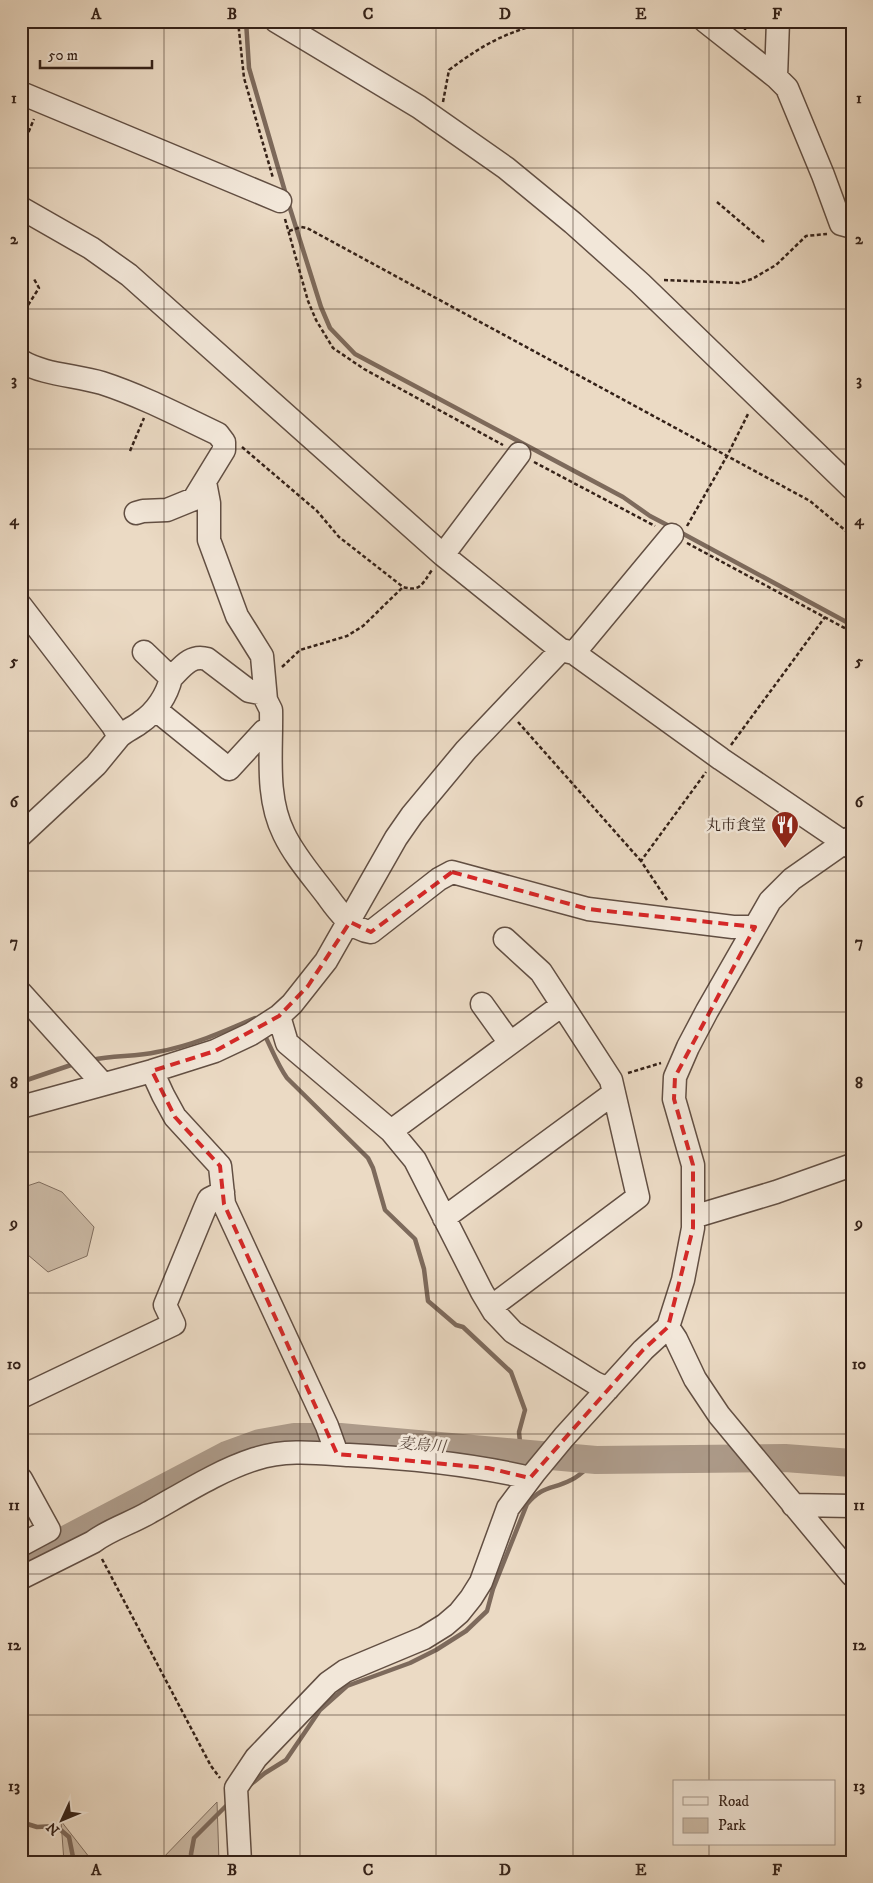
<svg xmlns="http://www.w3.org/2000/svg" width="873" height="1883" font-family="'IM FELL DW Pica','Noto Serif JP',serif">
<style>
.green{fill:#ccbba7;stroke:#806e60}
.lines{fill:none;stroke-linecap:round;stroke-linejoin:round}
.stream{stroke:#7d6a5c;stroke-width:4.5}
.river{stroke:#ad9b8a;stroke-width:28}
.minor-casing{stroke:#624f43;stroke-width:25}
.path{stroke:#342118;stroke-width:2.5;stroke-dasharray:4 2.5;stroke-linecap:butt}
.minor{stroke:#f2e7d9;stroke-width:22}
.marked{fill:none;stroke:#d62828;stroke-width:4;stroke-dasharray:10 6;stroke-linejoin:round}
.grid{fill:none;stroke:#342118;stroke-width:1;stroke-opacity:0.55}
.labels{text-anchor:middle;stroke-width:5;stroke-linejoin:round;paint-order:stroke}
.poi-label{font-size:15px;fill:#342118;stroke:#f2e7d9;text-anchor:end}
.water-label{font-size:16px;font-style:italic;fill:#5e4c40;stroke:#f2e7d9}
.neatline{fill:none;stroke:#342118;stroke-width:2}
.grid-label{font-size:16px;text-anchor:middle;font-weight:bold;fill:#342118}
</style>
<rect width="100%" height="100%" fill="#ebdac4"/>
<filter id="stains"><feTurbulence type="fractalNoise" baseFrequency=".004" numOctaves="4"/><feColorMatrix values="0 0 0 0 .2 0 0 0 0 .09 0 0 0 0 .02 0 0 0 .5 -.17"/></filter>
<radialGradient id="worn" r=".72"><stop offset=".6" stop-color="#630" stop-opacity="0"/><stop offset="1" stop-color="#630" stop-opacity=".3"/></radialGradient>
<path class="green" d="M39 1182 62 1192 94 1227 87 1256 48 1272 21 1249V1188Z
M217 1802 219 1862H159Z
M61 1821 93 1862H64Z"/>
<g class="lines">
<path class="stream" d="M246 21 249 68 286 195
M288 202 321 307 330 328 355 354 623 497 650 516 671 527
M678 531 852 625
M264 1034C272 1049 277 1064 287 1078L368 1158 373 1168 385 1210 415 1239 424 1269 428 1301 456 1325 463 1327 511 1372 525 1410 519 1432 521 1453
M92 1060C113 1055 135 1057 157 1052 191 1046 223 1032 255 1018L257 1023
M21 1082 74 1064
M250 1785 265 1773 286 1760 320 1710 347 1686 410 1663 436 1650 466 1631 487 1611 493 1589 527 1504C543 1485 552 1490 571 1480 580 1476 588 1467 596 1460
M21 1822 37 1827 56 1826 69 1837 74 1862
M192 1862 191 1854 194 1838 229 1803"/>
<path class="river" d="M21 1563 227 1455 260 1443 294 1437H340L596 1460 785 1458 852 1463"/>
<defs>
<path id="minor" d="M276 21 419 107 506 168 573 223 640 283 852 488
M705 21 776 77 787 88 823 175 841 224 852 227
M776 77 778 21
M21 93 280 201
M21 208 91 248 129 275 443 555 561 650 574 653 721 759 852 848
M21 361C44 375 76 375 102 383 142 396 180 416 218 434L224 442V450L194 499 167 510 143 511 136 513
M205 482 209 503V540L237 616 262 656 266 700 271 710C272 751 265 796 284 834 295 857 313 877 328 897 338 911 352 930 371 932L439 879 452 872 588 909 733 927H755
M443 555 519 454
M21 606 113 726 119 737 96 765 21 835
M144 652 171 678C182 667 191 654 207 659L249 691 265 694
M574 653 672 535
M156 710 229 769 264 731H271
M119 737C126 730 134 728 141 722 156 712 167 695 171 678
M21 993 103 1084
M482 1004 510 1043
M279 1016 287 1043 391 1131 415 1160 482 1292 494 1312 513 1332 595 1383 608 1389
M152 1071 163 1095 175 1117 220 1166 224 1204 327 1426 337 1454
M21 1107 152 1071 215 1051 251 1034 279 1016 292 1004 326 961 396 838 412 815 466 750 561 650
M391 1131 562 1005
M693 1217 776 1192 852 1165
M444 1218 614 1093
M491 1307 638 1197 611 1080 541 972 505 939
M668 1327 676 1339 695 1379 719 1415 852 1575
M21 1397 174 1324 165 1305 205 1208 209 1199 223 1192
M21 1479 49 1530 21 1545
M793 1505 852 1506
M21 1578 93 1542C110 1529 132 1523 150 1512 184 1493 218 1471 255 1459 286 1449 318 1453 349 1455 410 1458 471 1464 530 1478
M240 1862 236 1788 256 1758 328 1683 345 1671 424 1638 445 1625 459 1613 471 1598 481 1582 508 1508 535 1472 564 1437 643 1350 668 1327 683 1280 693 1228V1165L674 1099 675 1077 688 1047 707 1011 770 901 792 879 852 837"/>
</defs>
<use href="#minor" class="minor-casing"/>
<path class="path" d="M238 21 244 78 273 178
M745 21V30
M443 102 449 70C485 43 506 32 551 21
M21 150 34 119
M717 202 764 242
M285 219 308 301 316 320 333 348 364 369 503 445
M289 231 301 227 307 228 810 501 852 536
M664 280 739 283 752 279 776 265 806 236 827 234
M21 316 39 288 34 279
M242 447 317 511 339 537 403 587C421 592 422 584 432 570
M130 451 144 418
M534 462 655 526
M687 526 727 456 749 412
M687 543 852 632
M282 667 300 650 347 636 363 626 403 587
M518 722 641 861
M731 745 825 617
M667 900 641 861 706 772
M628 1073 661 1063
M102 1559 211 1766 220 1778"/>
<use href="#minor" class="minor"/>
</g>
<path class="marked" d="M452 872 588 909 755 927 675 1077 674 1099 693 1165V1228L668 1327 643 1350 530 1478 488 1468 337 1454 224 1204 220 1166 175 1117 152 1071 215 1051 279 1016 308 986 350 922 371 932Z"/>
<path class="grid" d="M164 21V1862M300 21V1862M436 21V1862M573 21V1862M709 21V1782M21 168H852M21 309H852M21 449H852M21 590H852M21 731H852M21 871H852M21 1012H852M21 1152H852M21 1293H852M21 1434H852M21 1574H852M21 1715H852M709 1844V1862"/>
<defs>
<symbol id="restaurant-pin" viewBox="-11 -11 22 30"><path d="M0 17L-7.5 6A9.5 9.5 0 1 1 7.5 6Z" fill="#8f2418" stroke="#f2e7d9"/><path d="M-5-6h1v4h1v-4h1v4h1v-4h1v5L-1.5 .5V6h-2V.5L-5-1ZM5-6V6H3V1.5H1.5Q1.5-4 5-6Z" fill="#fff"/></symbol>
</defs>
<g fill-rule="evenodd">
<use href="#restaurant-pin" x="769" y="809" width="32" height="43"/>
</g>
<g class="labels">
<g class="poi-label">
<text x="766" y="830">丸市食堂</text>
</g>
<g class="water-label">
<text transform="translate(422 1444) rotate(5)" y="6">麦鳥川</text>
</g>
</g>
<rect width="873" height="1883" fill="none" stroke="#ebdac4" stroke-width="55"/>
<rect x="673" y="1780" width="162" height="65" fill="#f2e7d9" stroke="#a6988c"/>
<rect x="683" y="1797" width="25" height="8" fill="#f2e7d9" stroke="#a6988c"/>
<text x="718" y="1806" font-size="15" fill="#342118">Road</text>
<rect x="683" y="1818" width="25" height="15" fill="#ccbba7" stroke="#a6988c"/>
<text x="718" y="1830" font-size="15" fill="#342118">Park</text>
<g transform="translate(62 1820) rotate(226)" stroke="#f2e7d9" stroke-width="4" paint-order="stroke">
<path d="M0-4L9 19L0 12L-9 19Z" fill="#342118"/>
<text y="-8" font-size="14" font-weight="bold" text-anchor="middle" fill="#342118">N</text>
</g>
<path d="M40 60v8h112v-8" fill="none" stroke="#342118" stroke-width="2.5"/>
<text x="48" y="60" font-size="15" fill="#342118" stroke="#f2e7d9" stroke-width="4" paint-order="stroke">50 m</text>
<rect x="28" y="28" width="818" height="1828" class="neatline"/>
<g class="grid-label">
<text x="96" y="19">A</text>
<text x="232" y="19">B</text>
<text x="368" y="19">C</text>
<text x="505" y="19">D</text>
<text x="641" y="19">E</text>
<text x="777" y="19">F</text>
<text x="14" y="103">1</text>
<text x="859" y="103">1</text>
<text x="14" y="244">2</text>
<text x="859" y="244">2</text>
<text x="14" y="385">3</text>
<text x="859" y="385">3</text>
<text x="14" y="525">4</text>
<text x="859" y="525">4</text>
<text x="14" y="666">5</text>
<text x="859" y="666">5</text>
<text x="14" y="807">6</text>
<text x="859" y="807">6</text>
<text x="14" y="947">7</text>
<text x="859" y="947">7</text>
<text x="14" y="1088">8</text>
<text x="859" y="1088">8</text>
<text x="14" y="1228">9</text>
<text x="859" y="1228">9</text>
<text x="14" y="1369">10</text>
<text x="859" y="1369">10</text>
<text x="14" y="1510">11</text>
<text x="859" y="1510">11</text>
<text x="14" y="1650">12</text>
<text x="859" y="1650">12</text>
<text x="14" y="1791">13</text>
<text x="859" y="1791">13</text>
<text x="96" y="1875">A</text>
<text x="232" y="1875">B</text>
<text x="368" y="1875">C</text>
<text x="505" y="1875">D</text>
<text x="641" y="1875">E</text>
<text x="777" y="1875">F</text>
</g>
<rect width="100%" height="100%" filter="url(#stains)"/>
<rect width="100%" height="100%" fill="url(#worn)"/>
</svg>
